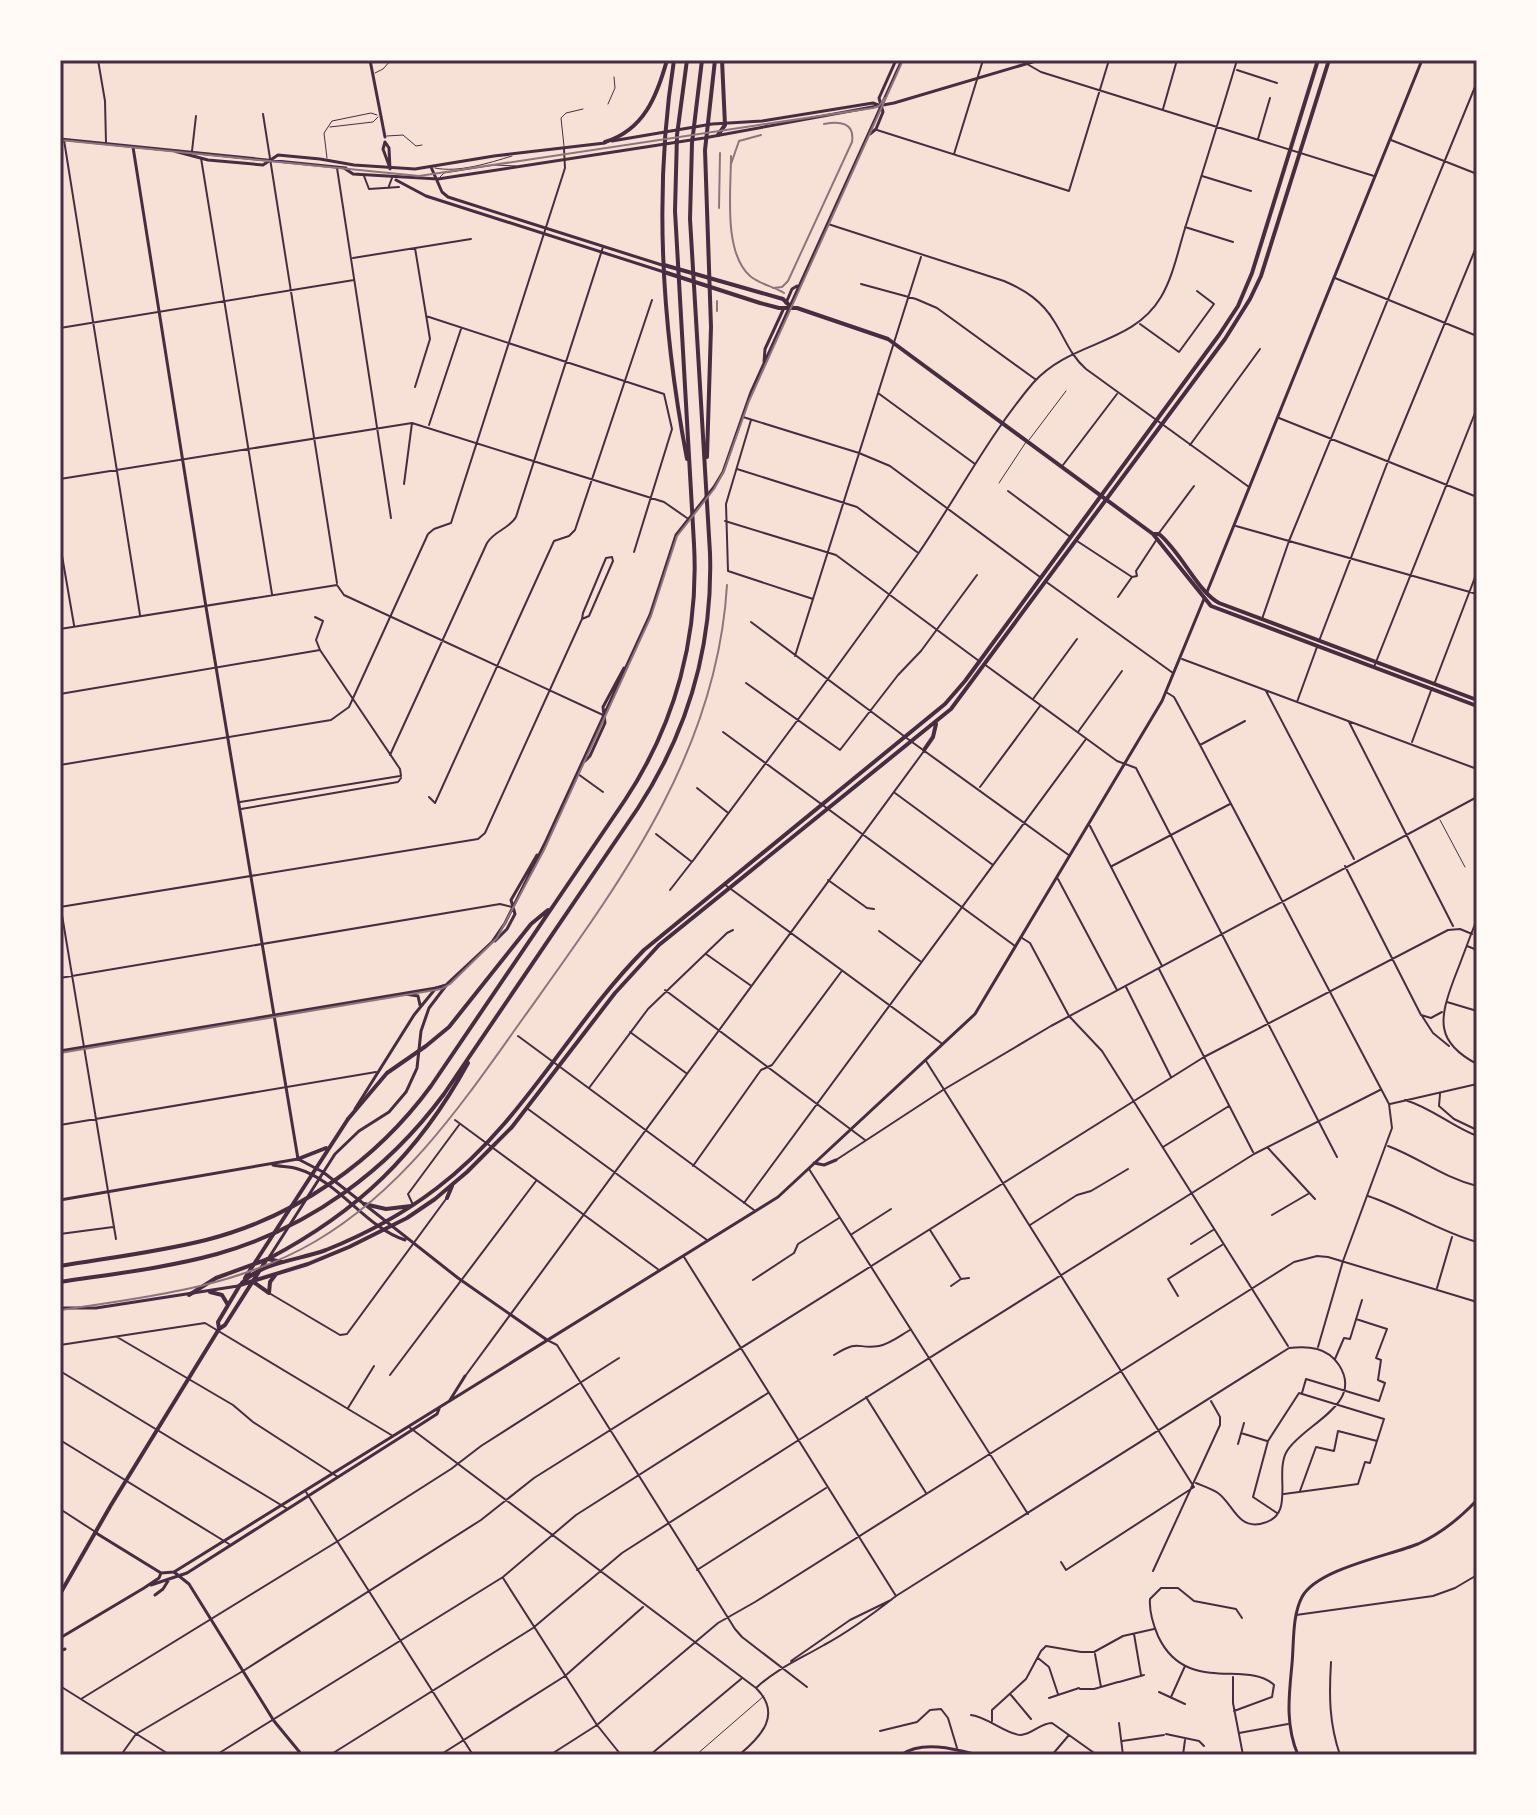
<svg xmlns="http://www.w3.org/2000/svg" width="1537" height="1815" font-family="'Source Sans 3',sans-serif">
<style>
.lines{fill:none;stroke-linecap:round;stroke-linejoin:round}
.service{stroke:#4a2c40;stroke-width:1}
.pedestrian{stroke:#4a2c40;stroke-width:2}
.minor{stroke:#4a2c40;stroke-width:2}
.tertiary{stroke:#4a2c40;stroke-width:3}
.secondary{stroke:#4a2c40;stroke-width:3}
.primary{stroke:#4a2c40;stroke-width:4}
.motorway{stroke:#4a2c40;stroke-width:4}
.tram{stroke:#8f747c;stroke-width:2}
.rail{stroke:#8f747c;stroke-width:2}
.neatline{fill:none;stroke:#4a2c40;stroke-width:3}
</style>
<rect width="100%" height="100%" fill="#f7e1d7"/>
<g class="lines">
<path class="service" d="M375 73 383 69 391 60
M608 104 615 88 614 77
M330 127 373 122 378 117
M387 136 403 135 416 146 422 145
M564 146 561 118 566 113 583 109
M327 158 324 133 332 121 371 113 377 115
M435 168C458 173 489 163 512 156
M440 177 444 173 494 165 516 166
M1029 440 1066 391
M999 483 1026 442
M1440 820 1465 867
M696 1755 764 1696"/>
<path class="pedestrian" d="M670 890 691 863"/>
<path class="minor" d="M98 60 105 101 106 143
M1027 64 1041 72 1374 176
M1237 70 1277 83
M1163 109 1177 60
M263 114 337 583
M877 130 1069 191 1109 60
M1258 139 1270 98
M64 140 140 615
M1391 140 1477 174
M192 151 196 116
M954 154 983 60
M201 158 272 594
M337 168 391 518
M364 176 369 189 399 187
M1202 176 1251 191
M389 186 392 178
M828 224 1004 281C1025 290 1042 301 1054 321 1065 338 1070 355 1086 369L1249 487
M1185 227 1233 242
M353 258 471 239
M1335 278 1477 336
M861 284 916 299 937 308 1035 379
M426 316 664 394 672 429 634 552
M1140 324 1179 352 1214 304 1197 291
M60 328 354 280
M415 387 430 339 415 248
M878 393 975 464
M743 417 859 453 890 466 1040 577
M1279 418 1477 497
M751 420 726 504 728 571 813 599
M429 425 461 329
M1190 445 1260 349
M1063 465 1117 394
M737 469 857 507 917 552
M60 479 412 423 664 502 687 518
M404 484 412 423
M1008 491 1069 536
M725 521 836 555 979 661
M1236 526 1477 594
M1159 533 1194 486
M1077 541 1132 577 1118 597
M60 544 74 625
M1132 577 1137 576 1136 571 1157 539
M1045 581 1173 673
M315 617 323 621 316 640 320 650 400 769 401 776
M1262 619 1289 541 1477 82
M751 622 912 742 1070 856
M60 629 337 585 344 595 603 715
M1319 641 1390 456 1477 245
M795 656 921 257
M1182 659 1477 769
M984 664 1117 761 1136 768 1337 1157
M1374 667 1477 408
M1435 682 1477 572
M746 683 840 750 898 675 921 651 977 575
M1266 691 1354 859
M1166 692 1174 697 1200 745 1389 1104 1392 1128 1343 1261 1318 1347
M60 694 320 650
M1033 699 1077 639
M1297 702 1317 647
M1349 722 1453 926
M723 732 1015 946
M1078 732 1122 671
M1412 742 1432 688
M1200 745 1245 721
M390 755 487 543C494 531 509 529 516 517L603 247
M60 765 331 720 349 707 428 534 434 529 451 523 565 168 564 149
M578 774 603 792
M980 787 1040 706
M697 788 727 812
M895 793 993 865
M429 797 435 803 554 541 569 536 575 530 652 300
M240 802 400 776
M241 809 398 782 401 778
M1090 826 1162 966
M656 834 692 862C768 760 845 658 918 554 957 497 989 435 1033 383 1071 340 1132 346 1161 297 1174 275 1179 246 1187 222 1204 168 1221 114 1237 60
M1112 866 1230 804
M1345 866 1421 1015 1431 1018 1442 1012
M1058 879 1117 990
M828 880 867 908 874 909
M724 884 941 1043
M60 903 116 1239
M60 907 478 839 485 833 582 619 583 613 606 558 612 557 613 561 589 616 582 619
M1477 919C1469 939 1462 959 1454 979 1439 1019 1435 1042 1477 1064
M879 931 920 961
M1022 938 1030 943 1069 1016 1102 1051 1288 1346
M1467 946 1477 950
M706 954 750 985
M1159 969 1253 1152
M60 978 500 904 512 907
M1126 987 1171 1077
M665 990 865 1140
M1447 1002 1477 1011
M1422 1016 1433 1033 1449 1046
M630 1032 686 1073
M518 1036 754 1210
M926 1061 1194 1487 1066 1570 1061 1562
M589 1088 648 1009 727 933 733 930
M1440 1094 1439 1106 1454 1119 1477 1130
M1405 1100C1432 1108 1451 1126 1477 1136
M1390 1104 1477 1084
M528 1109 707 1240
M455 1120 659 1270
M60 1125 376 1072
M1388 1146C1420 1158 1442 1177 1477 1186
M1163 1147 1229 1106
M1268 1148 1315 1199
M836 1160 943 1090 1051 1026 1477 797
M693 1166 761 1070 772 1065 841 972
M809 1169 1028 1514
M1368 1196C1406 1209 1438 1231 1477 1242
M744 1203 1086 739
M413 1205 408 1194 459 1125
M1272 1215 1308 1194
M1030 1225 1077 1195 1091 1191 1128 1169
M930 1230 961 1279
M60 1234 113 1227
M852 1234 891 1209
M1191 1244 1213 1230
M684 1257 896 1596
M753 1280 794 1253 798 1244 839 1218
M951 1286 961 1279 969 1278
M1437 1288 1452 1237
M269 1293 340 1335 347 1334 446 1199
M1178 1296 1168 1279 1222 1245
M117 1337 233 1405 253 1422 338 1477
M549 1341 557 1345 735 1629 742 1637 807 1687
M60 1345 205 1323 393 1436
M834 1355C861 1338 856 1350 879 1346 890 1344 901 1335 910 1330
M1335 1359 1344 1338 1350 1339 1362 1300
M60 1371 286 1508
M390 1375 536 1181
M466 1375 924 751
M1302 1393 1306 1379 1379 1401 1385 1383 1378 1380 1381 1360 1376 1358 1387 1329 1356 1319
M866 1397 926 1493
M348 1408 374 1366
M409 1427 756 1688C782 1714 762 1736 739 1755
M1241 1433 1267 1441
M60 1440 229 1544
M1238 1444 1244 1423
M1300 1491 1316 1447 1334 1451 1338 1431 1377 1441
M306 1492 473 1755
M60 1509 94 1531
M1277 1513 1253 1497 1268 1441 1299 1393 1384 1419 1370 1463 1365 1462 1358 1484 1284 1494
M697 1570 826 1488
M1153 1571 1220 1425V1417L1211 1401
M503 1578 597 1725 621 1755
M1296 1615 1433 1596 1455 1588 1477 1575
M1134 1634 1141 1675
M1095 1654 1101 1687
M1038 1658 1049 1667 1058 1694
M791 1661 850 1620 891 1600
M1331 1662C1329 1695 1329 1723 1340 1755
M1233 1677V1703L1243 1755
M1119 1682 1144 1675
M60 1686 170 1755
M756 1688C776 1669 800 1659 824 1645 850 1631 873 1614 896 1596L1289 1348C1309 1346 1327 1347 1339 1365 1365 1405 1303 1424 1287 1451 1273 1474 1298 1517 1260 1524 1237 1528 1233 1504 1218 1493 1212 1489 1203 1486 1196 1483
M1080 1689H1094L1118 1682
M1159 1692 1185 1704
M1011 1695 1031 1719
M1171 1697 1185 1666
M1049 1698 1079 1688
M81 1699 338 1541 451 1469 481 1446 619 1358
M1234 1711 1272 1697 1274 1685C1247 1659 1186 1696 1158 1636 1153 1624 1149 1612 1150 1599L1161 1588H1178L1194 1601 1236 1609 1242 1618
M971 1715C988 1717 1007 1735 1021 1735 1033 1734 1040 1723 1052 1723L1097 1755
M992 1721V1710L1026 1679 1041 1651 1046 1646 1081 1652H1094L1123 1636 1154 1629
M1119 1723 1123 1755
M880 1731 917 1722 930 1710 941 1709 948 1718 957 1748
M1239 1733 1288 1724
M1166 1734 1199 1741 1204 1746
M1122 1741 1164 1735
M1208 1753 1211 1755
M121 1755 136 1734 243 1671 481 1520 534 1478 1204 1057 1448 930 1460 929 1472 934
M216 1755 503 1577 576 1515 768 1393
M330 1755 533 1628 622 1553 794 1443 1254 1154 1380 1090
M440 1755 565 1676 643 1607
M550 1755 597 1725 718 1623 755 1602 1294 1262 1317 1256 1328 1257 1477 1302
M650 1755 741 1679
M1052 1755 1069 1735
M1183 1755 1185 1740
M1265 1755 1280 1753"/>
<path class="tertiary" d="M370 60 385 137
M385 142 383 149 390 168
M385 142 389 148 390 169
M133 147 205 601 298 1159
M60 1051 436 988
M273 1165C281 1167 290 1166 298 1169 339 1181 365 1227 405 1240
M364 1204 458 1278 547 1340
M174 1572 189 1584 274 1721 302 1755
M901 1755C922 1740 955 1749 978 1755
M1298 1755C1285 1725 1289 1695 1292 1664 1294 1643 1292 1616 1302 1597 1317 1569 1388 1556 1418 1544 1440 1534 1461 1517 1477 1500"/>
<path class="secondary" d="M870 134 876 129 883 112 879 98 896 60
M60 139 346 168
M612 141 712 124 762 121 873 103 881 106
M174 151 208 160 263 165 278 155 320 159 354 165 415 169 494 156 605 143
M431 167 442 192 448 197 662 265
M344 168 353 174 438 179 704 138 894 103 1039 60
M396 180 426 196 664 272
M786 303 792 289 797 286
M764 362 765 349 783 310
M1207 592 1422 60
M585 761 590 756 605 723 603 707 624 668
M495 941 507 929 515 914 511 900 537 855
M405 994 418 996 420 1005
M355 1109 414 1015 436 988 446 985
M814 1163 824 1165 836 1160
M60 1200 298 1159 323 1172 364 1204
M268 1259 335 1154 359 1131 389 1112 406 1092 417 1068 421 1031 429 1008 448 983 492 942 505 923 546 841 650 615 676 535 714 487 723 472 751 392 902 60
M60 1308H96L238 1286
M450 1400 465 1376
M96 1533 161 1573
M151 1585 187 1573 412 1430 437 1414 439 1409
M144 1588 159 1578 161 1573 174 1572 778 1197 975 1014 1162 701 1204 599
M155 1595 163 1589 168 1581
M60 1638 144 1588
M60 1651 65 1649"/>
<path class="primary" d="M664 265 783 299 790 306
M664 272 760 303 779 308H797L888 339 1153 534 1211 606 1477 706
M1153 534H1159C1181 552 1198 592 1219 603L1477 700
M924 750 933 737 936 724
M298 1159 326 1148
M447 1198 452 1186
M364 1204 386 1209 411 1206
M245 1278 348 1119
M252 1281 269 1293 270 1282 276 1274
M242 1283C262 1262 299 1260 326 1250 366 1234 403 1214 437 1188 523 1123 570 1025 644 950L945 704 965 681 1219 335 1238 306 1252 273 1318 60
M240 1285 308 1264 349 1247 407 1218 435 1199 467 1172 512 1127 615 993 659 945 951 709 1225 339 1250 299 1261 276 1329 60
M210 1292 222 1295 228 1305
M189 1295 216 1278 268 1259 282 1262
M219 1329 225 1325 267 1259
M60 1594 111 1505 219 1329 218 1322 240 1285"/>
<path class="motorway" d="M674 60C653 193 662 328 687 459
M718 135 725 125 722 60
M605 142C644 130 657 96 667 60
M707 457 711 327 705 150 715 60
M348 1119 387 1073 426 1046 449 1027 531 924 548 910
M268 1259C359 1211 418 1154 468 1063
M60 1266C108 1258 158 1252 206 1240 296 1217 376 1161 431 1086L625 800C676 723 699 635 694 544L675 211 677 135 687 60
M60 1282C112 1274 166 1268 217 1254 309 1228 387 1171 444 1094L638 808C688 731 713 645 710 553L690 219 692 143 702 60"/>
<path class="tram" d="M60 140 419 176 873 108 879 106 885 98
M731 156C731 190 723 252 750 276 761 285 773 286 784 293
M731 164 739 141 761 135
M773 288 782 287 788 281 852 142C855 122 839 121 824 124
M60 1053 441 989 450 984 497 938 544 850 651 616 677 536 714 489 724 471 749 401 903 60"/>
<path class="rail" d="M719 208 720 153
M717 311V301
M60 1310C148 1297 238 1287 316 1241 407 1187 464 1101 524 1017 619 884 717 754 727 585"/>
</g>
<rect width="1537" height="1815" fill="none" stroke="#fffaf5" stroke-width="124"/>
<rect x="62" y="62" width="1413" height="1691" class="neatline"/>
</svg>
